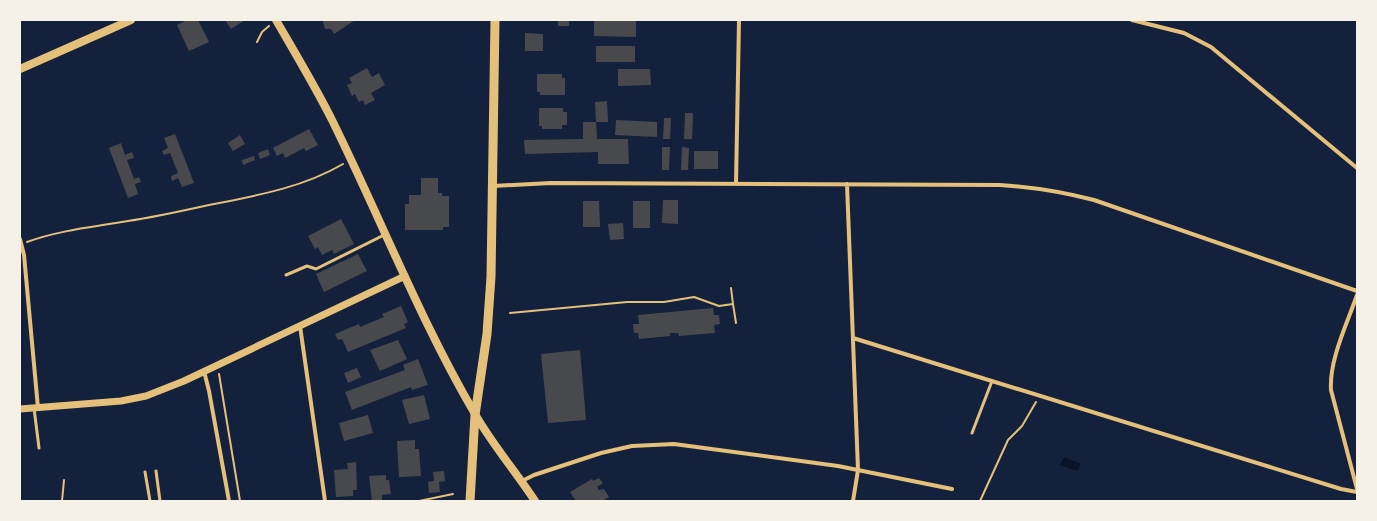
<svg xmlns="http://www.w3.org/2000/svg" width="1377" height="521" font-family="Quicksand,sans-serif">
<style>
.water{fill:#0b132b}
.building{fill:#48494c}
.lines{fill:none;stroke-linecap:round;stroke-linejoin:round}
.path{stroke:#e5c07b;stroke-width:2}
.service{stroke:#e5c07b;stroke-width:3}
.minor{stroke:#e5c07b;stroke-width:4}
.tertiary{stroke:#e5c07b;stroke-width:7}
.secondary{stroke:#e5c07b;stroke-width:8}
.primary{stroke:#e5c07b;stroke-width:9}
</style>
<rect width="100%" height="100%" fill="#14213d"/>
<path class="water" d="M1064 457 1081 464 1077 471 1060 465Z"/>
<path class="building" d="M187 20H198L209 42 189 51 177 25Z
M225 20H245L231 29Z
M324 20H355L334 34 331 29H325L323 22Z
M558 20H569V26H558Z
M594 20H636V37L594 36Z
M525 33 543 34V51H525Z
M596 46H635V62H596Z
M367 68 372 77 379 73 385 85 371 93 375 100 365 105 363 100 359 102 355 94 352 96 347 85 352 83 349 78Z
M618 69H650L651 85 618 86Z
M537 74H562V78H565V95H540V92H537Z
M607 101 608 122H596L595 102Z
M539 108H563V112H567V125H562V129H542V126H539Z
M685 113H693L692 139H684Z
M664 118H671L670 139H663Z
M616 120 657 122V137L615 135Z
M583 122H596L597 139H628L629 164H598V152L525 154 524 140 583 139Z
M309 129 318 145 306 151 304 148 285 158 283 153 277 156 273 148Z
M175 134 194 183 182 187 178 178 172 181 171 176 178 173 170 153 164 155 162 151 168 148 164 138Z
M240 135 245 144 233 151 228 143Z
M121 143 125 155 132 152 134 158 127 160 134 179 139 177 141 182 135 184 138 194 128 198 109 148Z
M662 147H670L669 170H662Z
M682 147 689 148 688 170H681Z
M268 149 270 155 260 159 258 153Z
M694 151H718V169H694Z
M254 156 255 160 243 165 242 160Z
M421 178H438V193H442V196H449V227H443V230H405V204H409V195H421Z
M663 200H678V224L662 223Z
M583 201H599L600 227H583Z
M633 201H650V228H633Z
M341 219 354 244 334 254 332 250 322 255 318 247 315 249 308 236Z
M623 223 624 239 610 240 608 224Z
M358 254 367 271 324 292 316 274Z
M401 306 408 322 404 324 406 328 348 352 342 339 338 340 335 334 359 324 360 327 384 317 382 314Z
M713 308 714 315H719L720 324 714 325 715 333 679 336 678 333H670V336L639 339 638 333H634L633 324H639L638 315Z
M398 340 407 359 380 371 370 350Z
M580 350 586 420 548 423 541 354Z
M418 359 428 385 412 390 411 387 352 410 345 392 405 370 403 365Z
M357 368 361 377 348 383 344 373Z
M424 395 430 419 409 424 402 400Z
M368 415 373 433 344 441 339 423Z
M415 440V449H419L421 476 399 477 397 441Z
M356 462 357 490H353V496L336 497 334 470 348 469 347 463Z
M444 471 445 481 439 482 440 492 429 493 428 482 434 481 433 472Z
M386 475V480H389L391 494 382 495V501H372L369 476Z
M599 478 603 483 597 487 599 490 604 489 609 497 602 501H576L570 492 592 479 593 481Z"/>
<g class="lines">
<path class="path" d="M257 42 262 32 269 26
M27 242C60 230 94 227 128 221 155 217 182 211 209 205 255 196 302 188 343 164
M733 304 736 323
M510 313 627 302H664L694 297 719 306 733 304 731 288
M219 374 240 501
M62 501 64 480
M419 501 453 494
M980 501 1008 440 1022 426 1036 402"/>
<path class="service" d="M286 275 307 266 316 269 384 235
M34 408 39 448
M972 433 992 381
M156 471 160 501
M145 472 150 501"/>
<path class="minor" d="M1132 20 1184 33 1211 47 1357 168
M736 184 739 20
M847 184 858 470 853 501
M493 186 551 183 1000 185C1032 187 1063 192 1094 200L1357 291
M20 239 24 255 38 408
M1357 295C1347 324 1329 360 1331 390L1357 489
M300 326 325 501
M853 338 1341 489 1357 492
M204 371 209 391 229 501
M522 481 534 475 601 453 632 446 674 444 838 466 952 489"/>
<path class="tertiary" d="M20 409 121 401 146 396 184 381 405 276"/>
<path class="secondary" d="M276 20C295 53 315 86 332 120 380 217 420 320 475 414 492 444 516 472 535 501
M20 69 131 20"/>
<path class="primary" d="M470 501 475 415 487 334 491 277 495 20"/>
</g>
<rect width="1377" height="521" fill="none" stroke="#f6f1e7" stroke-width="42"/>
</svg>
